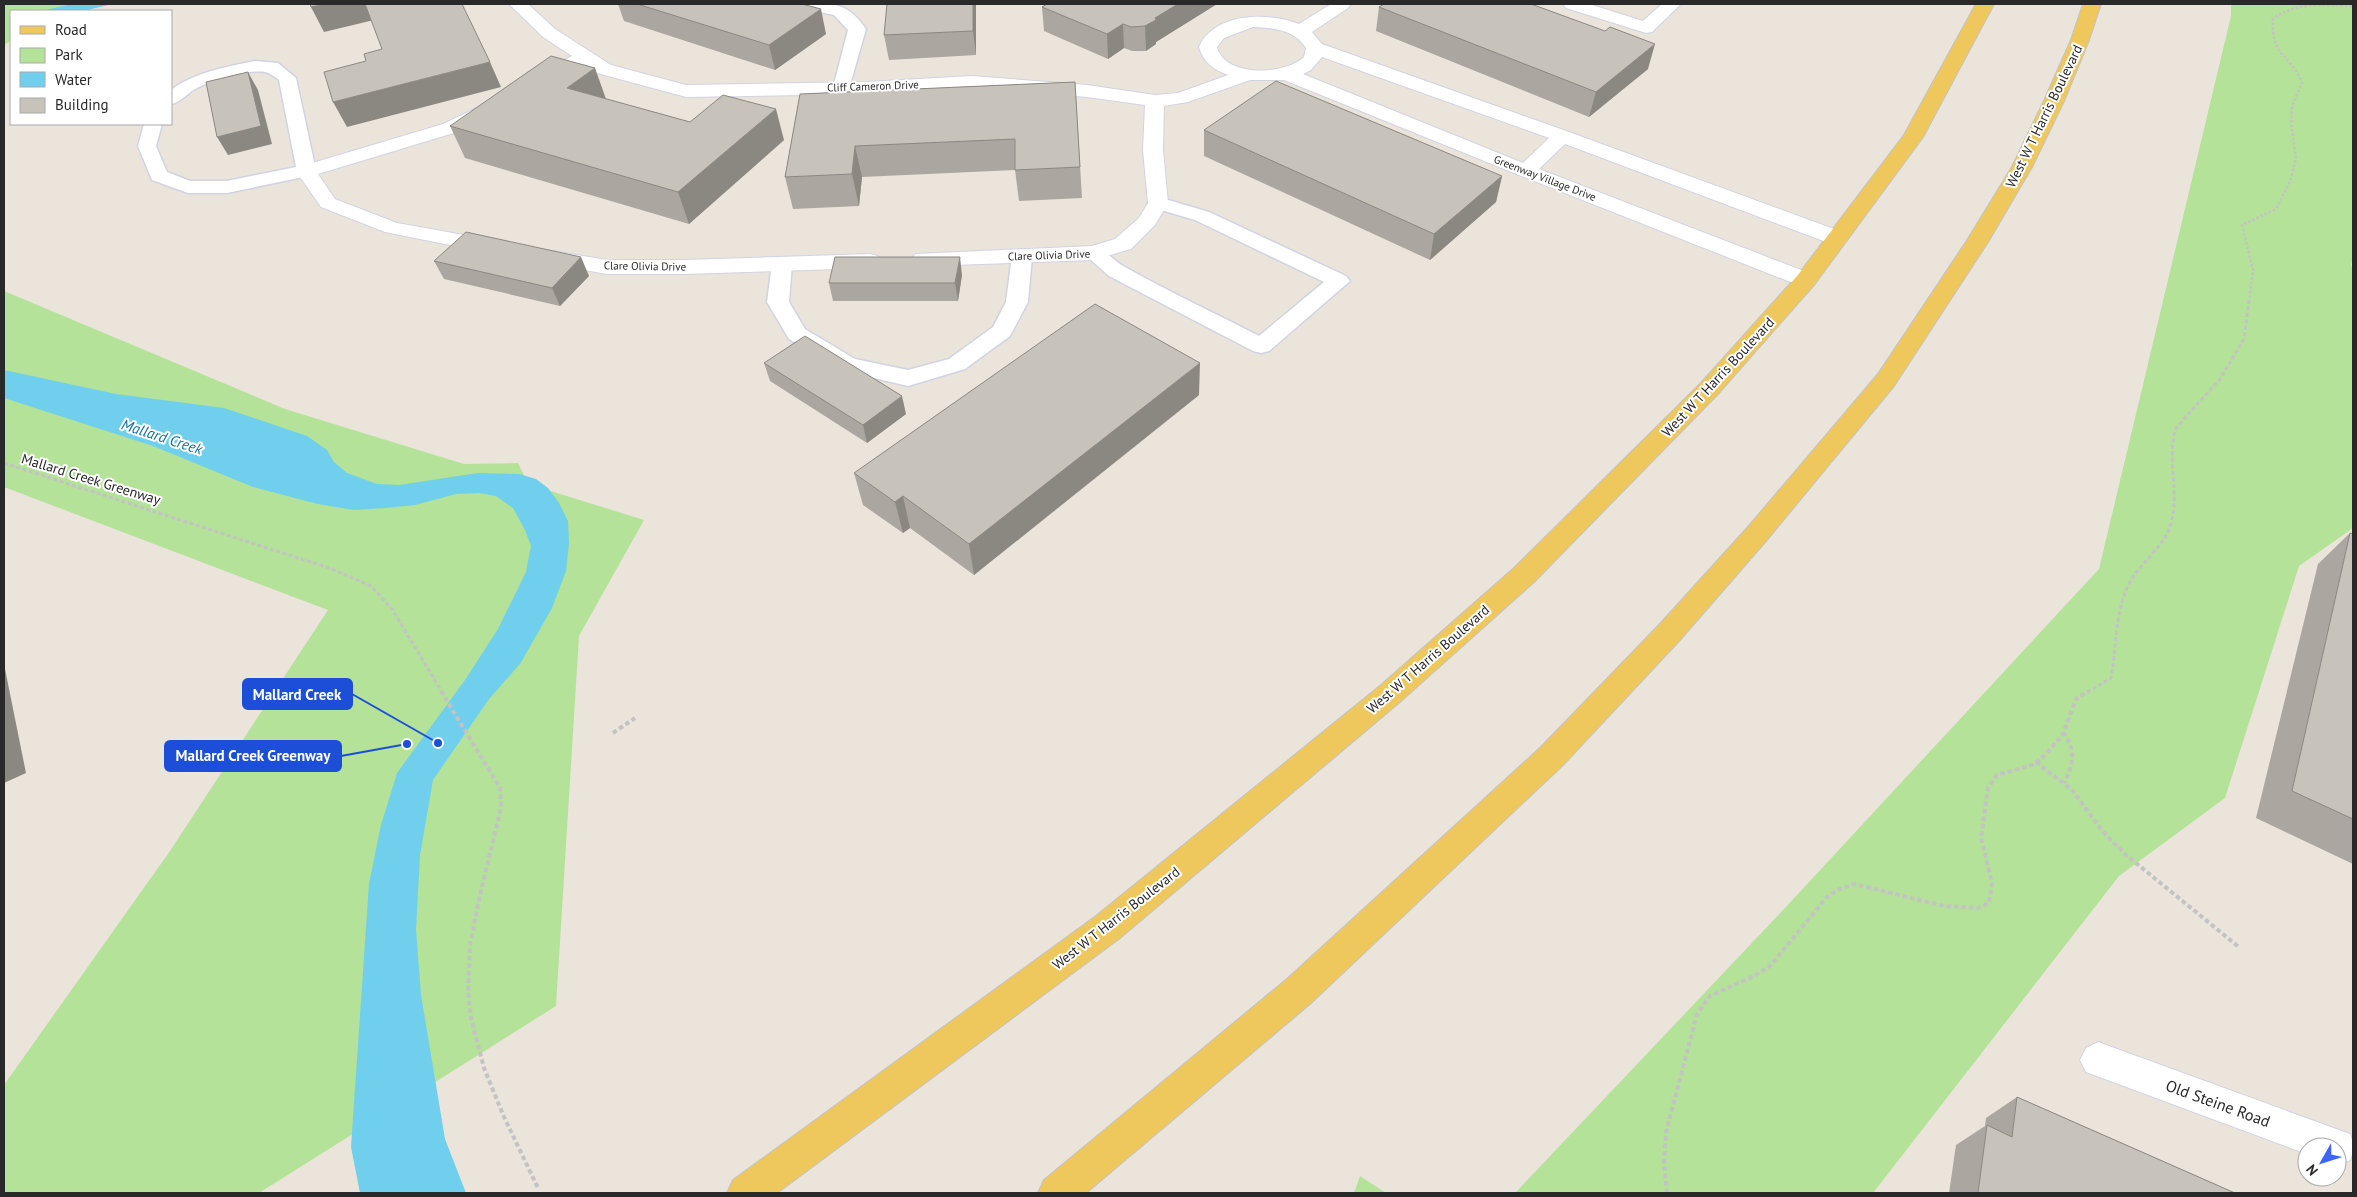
<svg xmlns="http://www.w3.org/2000/svg" width="2357" height="1197" font-family="'PT Sans',sans-serif">
<style>
.green{fill:#b3e298}
.water{fill:#6fcfed}
.lines{fill:none;stroke-linecap:round;stroke-linejoin:round}
.service-casing{stroke:#d0d4e2;stroke-width:3}
.minor-casing{stroke:#d0d4e2;stroke-width:2}
.primary-casing{stroke:#c3c3c3;stroke-width:2}
.path-far2{stroke:#c3c3c3;stroke-width:2.5;stroke-dasharray:2.5 2;stroke-linecap:butt}
.path-far1{stroke:#c3c3c3;stroke-width:3;stroke-dasharray:4 2.5;stroke-linecap:butt}
.path{stroke:#c3c3c3;stroke-width:4;stroke-dasharray:4.5 3;stroke-linecap:butt}
.service{fill:#fff;fill-rule:evenodd}
.minor{fill:#fff;fill-rule:evenodd}
.primary{fill:#efc85d;fill-rule:evenodd}
.wall{fill:#aba7a0}
.shaded-wall{fill:#8b8882}
.building{fill:#c7c2ba;stroke:#8b8882}
.labels{text-anchor:middle;stroke-width:4;stroke-linejoin:round;paint-order:stroke}
.far-street-label{font-size:11px;fill:#292929;stroke:#fff}
.street-label{font-size:14px;fill:#292929;stroke:#fff}
.water-label{font-size:15px;font-style:italic;fill:#0f6d98;stroke:#fff}
.near-street-label{font-size:16px;fill:#292929;stroke:#fff}
.leader{fill:none;stroke:#1d4ed8;stroke-width:2}
.callout-dot{fill:#1d4ed8;stroke:#fff;stroke-width:2}
.callout{fill:#1d4ed8;stroke:#1d4ed8;stroke-width:2}
.callout-label{font-size:15px;text-anchor:middle;font-weight:bold;fill:#fff}
</style>
<rect width="100%" height="100%" fill="#ebe4db"/>
<path class="green" d="M4 4H102L80 11H11V41L4 45Z
M2231 4H2353V256L2351 266 2353 268V528L2299 566 2225 798 2119 876 1873 1193H1515L1785 908 2099 569 2231 16Z
M4 291 285 409 464 464 518 463 528 484 644 520 579 636 556 1006 259 1193H4V1085L170 851 328 610 4 487Z
M1360 1176 1386 1193H1354Z"/>
<path class="water" d="M72 4H113L83 11H41Z
M4 370 116 394 224 408 307 436 327 450 334 462 347 473 377 484 399 485 478 473 519 474 536 479 548 488 559 503 568 521 569 543 566 571 552 608 520 664 489 699 433 780 420 855 416 930 421 995 445 1139 466 1193H360L351 1147 369 884 381 825 397 773 465 680 498 629 526 572 531 546 525 530 513 508 496 496 479 493 456 494 415 505 385 508 354 510 318 504 253 487 153 446 4 398Z"/>
<g class="lines">
<defs>
<path id="service" d="M799 4C831 4 846 0 866 29L848 92H836L833 88 848 30 834 15 801 8Z
M255 61 278 63 296 78 316 171 313 175 227 193H188L152 180 138 146 144 124H162L156 146 167 172 190 181H227L296 167 279 80C275 77 270 73 265 72 249 69 213 80 197 88 188 92 182 102 171 104V90C195 72 226 67 255 61Z
M1158 197 1209 212 1346 276 1350 281 1269 351 1261 353 1253 351 1109 276 1083 253 1086 249C1103 244 1111 260 1125 267 1169 292 1215 313 1259 336L1324 282 1195 220 1151 207 1148 203 1151 199Z
M1022 250 1029 252 1032 256 1028 302 1010 336 965 369 908 386 840 370 789 339 767 302 772 264 775 259 782 258 789 259 792 264 789 302 805 329 855 359 908 370 949 359 993 327 1006 302 1012 256 1015 252Z"/>
<path id="minor" d="M509 4H528L555 29 611 65 686 85 866 82 972 76 1087 85 1155 95 1178 93 1228 75C1214 70 1203 62 1199 47 1214 12 1269 12 1299 24L1331 4H1351L1348 8 1312 32 1322 44 1569 132 1845 233 1848 238 1845 243 1837 244 1829 243 1565 144 1539 169 1814 275 1817 280 1814 285 1806 287 1798 285 1519 175 1284 80H1250L1188 102 1164 106 1163 150 1168 203 1155 225 1131 249 1093 260 923 266 915 264 912 259 915 254 1092 246 1115 239 1139 218 1148 203 1143 150 1145 105 1087 97 972 88 866 94 686 97 597 73 584 64 541 86 534 84 532 80 534 76 572 56 543 37ZM1253 27C1273 28 1294 29 1306 48L1304 57C1285 75 1225 78 1217 47L1224 38ZM1322 57 1549 138 1523 163 1303 74 1311 70Z
M1563 4H1589L1643 21 1662 4H1681L1652 32 1646 33 1566 8Z
M483 105 490 107 493 111 490 115 457 132 318 174 335 199 397 223 503 242 506 247 503 252 495 254 385 232 321 207 296 171 299 167 443 124Z
M547 250 607 260H684L870 254 878 256 881 261 878 266 870 268 684 274H607L539 262 536 257 539 252Z
M2098 1042 2350 1134C2354 1144 2354 1150 2350 1160L2337 1165V1147H2307V1154L2086 1072 2080 1060 2086 1048Z"/>
<path id="primary" d="M1976 4H1994L1923 137 1814 285 1717 395 1534 582 1401 701 1120 938 777 1193H727L733 1180 1096 916 1381 685 1514 568 1701 383 1798 275 1904 135Z
M2083 4H2101L2089 40 2064 101 2032 167 1988 242 1894 386 1766 541 1679 641 1563 765 1311 1003 1086 1193H1038L1044 1180 1287 979 1541 747 1659 625 1748 527 1878 374 1966 242 2012 167 2044 101 2071 40Z"/>
</defs>
<use href="#service" class="service-casing"/>
<use href="#minor" class="minor-casing"/>
<use href="#primary" class="primary-casing"/>
<path class="path-far2" d="M2249 302 2253 270 2242 225 2276 209 2290 181 2296 159 2291 123 2292 106 2302 83C2290 54 2270 55 2273 19 2296 1 2325 5 2353 6"/>
<path class="path-far1" d="M4 463 332 569 371 586 392 609 442 692
M2087 692 2111 678C2116 649 2115 616 2127 588 2138 563 2164 549 2171 523 2180 492 2166 458 2176 428L2220 379 2244 339 2249 301"/>
<path class="path" d="M441 691 500 788 501 808 479 899 470 946 468 992 471 1018 484 1068 504 1117 538 1188
M2063 732C2076 749 2074 765 2064 783
M613 733 635 718
M2036 762 2072 790 2104 833 2125 854 2240 948
M1667 1193 1664 1163 1666 1132 1697 1014 1710 996 1754 976 1770 966 1827 897 1837 890 1854 884 1944 906 1978 908 1989 903 1992 883 1981 838 1988 788 1997 775 2032 765 2041 759 2062 736 2076 699 2089 691"/>
<use href="#service" class="service"/>
<use href="#minor" class="minor"/>
<use href="#primary" class="primary"/>
</g>
<path class="wall" d="M618 4H802L826 34 775 70 624 21Z
M887 4H976V55L889 60 884 35Z
M1047 4H1217L1156 42V44L1146 51H1132L1124 48 1108 59 1044 31 1042 7Z
M1379 7 1648 69 1589 117 1376 31Z
M1075 82 1082 198 1019 201 1015 170 862 177 859 206 793 209 785 177 800 94Z
M606 99 690 122 784 140 689 224 465 158 450 126Z
M1204 130 1502 176 1496 202 1430 260 1204 156Z
M434 261 589 276 560 306 444 279Z
M962 275 958 301H833L829 283Z
M764 363 906 414 867 443 770 381Z
M1199 395 974 575 910 528 903 533 863 505 854 473Z
M2350 533 2353 534V864L2256 818 2318 564Z
M2017 1097 2235 1193H1949L1956 1145 1985 1126 1986 1118Z"/>
<path class="shaded-wall" d="M326 4H366L374 20 324 32 311 7Z
M973 4H976V55L973 31Z
M1178 4H1217L1156 42V44L1146 51 1145 26 1155 18Z
M821 9 826 34 775 70 769 45Z
M1123 24 1124 48 1108 59 1107 34Z
M1655 44 1648 69 1589 117 1596 92Z
M490 62 501 87 347 127 333 102Z
M595 68 606 99 567 88Z
M248 72 258 90 272 144 228 155 217 137Z
M776 109 784 140 689 224 678 192Z
M855 146 862 177 859 206 852 174Z
M1502 176 1496 202 1430 260 1434 234Z
M581 257 589 276 560 306 552 288Z
M960 257 962 275 958 301 955 283Z
M1200 363 1199 395 974 575 969 544Z
M902 396 906 414 867 443 863 425Z
M903 496 910 528 903 533 895 502Z
M4 664 26 773 4 783Z"/>
<path class="building" d="M310 4H326L311 7Z
M365 4H462L490 62 333 102 324 72 366 61 364 54 382 49Z
M637 4H802L821 9 769 45Z
M887 4H973V31L884 35Z
M1047 4H1178L1155 18 1156 20 1145 26 1131 27 1123 24 1107 34 1042 7Z
M1384 4H1531L1605 31 1610 27 1655 44 1596 92 1379 7Z
M551 56 595 68 567 88 690 122 723 95 776 109 678 192 450 126Z
M248 72 261 126 217 137 206 82Z
M1276 81 1502 176 1434 234 1204 130Z
M1075 82 1080 167 1015 170V139L855 146 852 174 785 177 800 94Z
M466 232 581 257 552 288 434 261Z
M835 257H960L955 283H829Z
M1095 304 1200 363 969 544 903 496 895 502 854 473Z
M805 336 902 396 863 425 764 363Z
M2350 533 2353 534V819L2292 791Z
M2017 1097 2235 1193H1978L1987 1125 2012 1137Z"/>
<g class="labels">
<g class="far-street-label">
<text transform="translate(873 86) rotate(-2)" y="4">Cliff Cameron Drive</text>
<text transform="translate(1545 178) rotate(21)" y="4">Greenway Village Drive</text>
<text transform="translate(1049 255) rotate(-2)" y="4">Clare Olivia Drive</text>
<text transform="translate(645 266) rotate(1)" y="4">Clare Olivia Drive</text>
</g>
<g class="street-label">
<text transform="translate(2044 116) rotate(-64)" y="5">West W T Harris Boulevard</text>
<text transform="translate(1718 377) rotate(-47)" y="5">West W T Harris Boulevard</text>
<text transform="translate(91 479) rotate(17)" y="5">Mallard Creek Greenway</text>
<text transform="translate(1428 659) rotate(-41)" y="5">West W T Harris Boulevard</text>
<text transform="translate(1116 918) rotate(-38)" y="5">West W T Harris Boulevard</text>
</g>
<g class="water-label">
<text transform="translate(162 437) rotate(18)" y="5">Mallard Creek</text>
</g>
<g class="near-street-label">
<text transform="translate(2218 1103) rotate(20)" y="6">Old Steine Road</text>
</g>
</g>
<path class="leader" d="M438 743L352 694M407 744L341 756"/>
<g class="callout-dot">
<circle cx="438" cy="743" r="5"/>
<circle cx="407" cy="744" r="5"/>
</g>
<g class="callout">
<rect x="243" y="679" width="109" height="30" rx="5"/>
<rect x="165" y="741" width="176" height="30" rx="5"/>
</g>
<g class="callout-label">
<text x="297" y="700">Mallard Creek</text>
<text x="253" y="761">Mallard Creek Greenway</text>
</g>
<rect width="2357" height="1197" fill="none" stroke="#292929" stroke-width="10"/>
<rect x="10" y="10" width="162" height="115" fill="#ffffff" stroke="#a9a9a9"/>
<rect x="20" y="26" width="25" height="8" fill="#efc85d" stroke="#a9a9a9"/>
<text x="55" y="35" font-size="15" fill="#292929">Road</text>
<rect x="20" y="48" width="25" height="15" fill="#b3e298" stroke="#a9a9a9"/>
<text x="55" y="60" font-size="15" fill="#292929">Park</text>
<rect x="20" y="72" width="25" height="15" fill="#6fcfed" stroke="#a9a9a9"/>
<text x="55" y="85" font-size="15" fill="#292929">Water</text>
<rect x="20" y="98" width="25" height="15" fill="#c7c2ba" stroke="#a9a9a9"/>
<text x="55" y="110" font-size="15" fill="#292929">Building</text>
<g transform="translate(2322 1162) rotate(231)"><circle r="24" fill="#ffffff" stroke="#a9a9a9"/>
<path d="M0-4L9 19L0 12L-9 19Z" fill="#3c65f8"/>
<text y="-8" font-size="14" font-weight="bold" text-anchor="middle" fill="#292929">N</text>
</g>
</svg>
